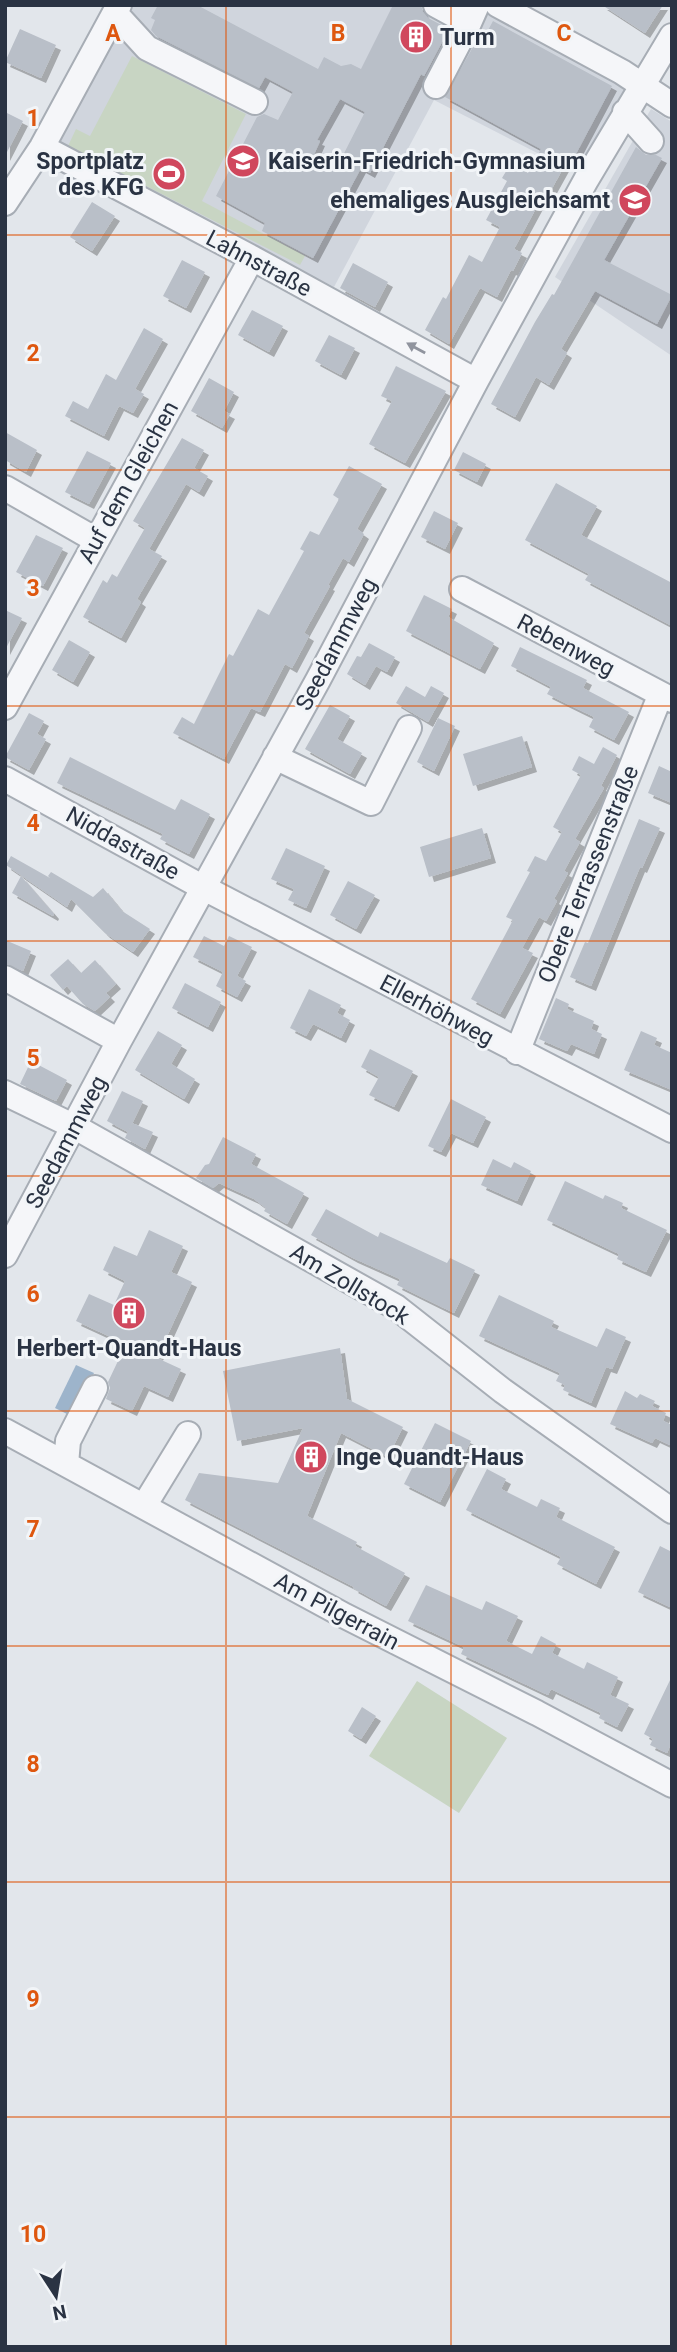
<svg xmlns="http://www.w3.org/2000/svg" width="677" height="2352" font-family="Roboto,sans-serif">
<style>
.built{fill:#d0d5dd}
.green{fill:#c8d5c3}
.water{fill:#9db4cb}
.building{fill:#b9bfc8;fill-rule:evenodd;filter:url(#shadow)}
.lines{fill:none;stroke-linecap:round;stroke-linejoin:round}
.minor-casing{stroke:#a7adb5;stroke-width:28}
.minor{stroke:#f5f6f9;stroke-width:24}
.oneway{fill:#90949e}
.grid{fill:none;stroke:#de570f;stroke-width:2;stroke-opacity:0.55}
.labels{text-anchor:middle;stroke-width:6;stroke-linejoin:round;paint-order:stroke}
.poi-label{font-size:23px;font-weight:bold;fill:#2a3343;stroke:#f2f5f8;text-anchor:start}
.street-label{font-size:23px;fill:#2a3343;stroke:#f2f5f8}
.grid-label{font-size:23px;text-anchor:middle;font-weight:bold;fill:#de570f;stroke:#f2f5f8;stroke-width:6;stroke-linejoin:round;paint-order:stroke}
</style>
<defs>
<filter id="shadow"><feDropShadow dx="5" dy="5" stdDeviation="0" flood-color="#0004"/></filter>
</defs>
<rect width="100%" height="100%" fill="#e2e6eb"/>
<path class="built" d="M133 5H474L628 90 580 175 434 100 334 287 57 146Z
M651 109 672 122V356L555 277Z"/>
<path class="green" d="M132 56 246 114 202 201 305 256 300 265 68 146 76 129 90 136Z
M417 1681 507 1738 459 1813 369 1756Z"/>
<path class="water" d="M76 1365 94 1373 73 1417 55 1408Z"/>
<path class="building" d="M158 5H197L318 69 324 57 341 66 351 64 361 69 393 5H421L423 12 428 18 449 29 424 76 421 74 370 173 361 168 313 258 262 231 265 223 216 196 257 117 264 114 278 120 293 92 265 77 259 88 156 36 151 30 155 20 151 18ZM340 99 365 112 335 171 312 159 320 141 317 140Z
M602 5H663L645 33Z
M493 21 612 86 570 165 566 163 545 201 541 199 514 249 522 253 513 271 511 270 497 297 480 288 449 344 425 330 443 297 446 299 469 255 482 262 500 227 486 220 507 181 502 178 511 163 528 173 541 149 445 97 482 31 486 34Z
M20 29 56 45 41 78 5 62Z
M5 112 23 121 5 156Z
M636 147 646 155H656L662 158 604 260 672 295 657 324 595 291 561 349 567 353 549 385 536 377 515 417 491 404 535 322 552 294 554 295Z
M92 202 115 216 92 251 70 237Z
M182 260 205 272 186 308 163 296Z
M353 263 388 282 375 307 340 288Z
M252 310 283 326 269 352 238 335Z
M144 328 163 339 135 389 144 394 133 413 119 406 104 436 65 416 73 401 88 409 106 374 116 380Z
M329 335 355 348 341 375 315 361Z
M396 366 446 391 405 463 369 444 392 401 381 396Z
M209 378 234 392 224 411 230 414 222 428 191 411Z
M5 432 37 450 26 472 5 460Z
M182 438 204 450 194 468 208 476 199 492 186 484 149 549 162 556 137 599 141 602 121 638 83 617 103 580 107 583 112 574 117 577 145 528 133 521Z
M87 451 111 463 89 504 65 492Z
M463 452 486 464 477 482 454 470Z
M349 466 382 484 357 529 364 534 349 562 343 558 328 585 330 586 304 633 309 636 292 668 285 664 260 712 251 708 224 759 173 733 182 717 194 724 229 654 233 656 258 609 269 615 304 551 300 549 310 531 319 535 339 499 333 495Z
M556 483 597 506 581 535 672 583V626L585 580 589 574 525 540Z
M434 511 458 523 445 549 421 537Z
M36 535 63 548 43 586 16 572Z
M424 595 452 609 448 617 494 643 480 669 406 631Z
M5 610 22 618 5 650Z
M69 640 90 652 73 682 52 670Z
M369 643 395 657 387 672 376 666 365 685 347 674 357 656 361 657Z
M520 647 587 680 583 688 629 712 614 740 589 727 594 717 547 694 551 687 511 666Z
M406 686 425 697 431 686 444 693 428 722 396 703Z
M330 705 350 716 337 739 362 753 350 774 305 749Z
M29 713 44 721 37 734 46 739 29 770 5 757Z
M438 718 455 726 434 771 417 762Z
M522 736 532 767 473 786 463 754Z
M603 747 617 755 601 786 604 788 575 839 580 842 564 871 568 873 554 899 557 901 546 921 539 917 522 948 533 953 500 1014 471 999 513 920 506 917 530 872 527 871 535 856 546 861 562 832 553 827 581 775 572 770 579 756 594 764Z
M70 757 175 810 181 799 210 814 189 854 160 839 163 834 57 783Z
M659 766 672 772V803L648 793Z
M639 819 660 828 642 868 640 867 591 986 570 977 585 942 588 943Z
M482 828 491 858 429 877 420 847Z
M286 848 325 866 306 908 288 900 294 889 271 879Z
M11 856 50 878 48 876 51 872 93 897 103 888 122 911 150 929 133 952 105 933 71 899 67 907 6 865Z
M21 876 54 914 53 916 12 893Z
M348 881 375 895 356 929 330 915Z
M204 936 224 946 229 936 252 947 237 976 246 981 237 997 216 986 223 972 193 957Z
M5 940 31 951 23 971 5 963Z
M68 959 81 973 95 960 116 984 106 993 110 997 95 1011 83 1004 67 986 63 990 50 975Z
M185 983 221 1002 208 1027 172 1008Z
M309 989 341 1005 337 1013 350 1020 341 1038 313 1024 306 1036 290 1028Z
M556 998 569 1004 567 1009 594 1021 591 1029 602 1034 594 1054 571 1044 567 1051 539 1039Z
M158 1031 182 1045 171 1064 195 1079 184 1099 135 1070Z
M641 1031 657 1038 654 1045 672 1053V1090L624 1070Z
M370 1049 413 1071 394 1107 369 1095 379 1077 361 1067Z
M31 1061 67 1080 56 1101 20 1084Z
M122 1091 143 1101 128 1132 107 1121Z
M451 1099 486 1117 473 1143 451 1133 441 1152 428 1146Z
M132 1123 153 1132 145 1149 125 1138Z
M223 1137 256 1154 251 1164 304 1193 287 1224 264 1211 266 1208 254 1199 219 1183 213 1188 196 1178 205 1165 209 1164Z
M493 1159 511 1168 514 1162 531 1171 517 1201 481 1185Z
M565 1181 603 1199 605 1195 623 1203 621 1208 667 1230 646 1272 617 1259 619 1254 547 1220Z
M326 1209 378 1237 380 1232 447 1263 450 1258 475 1270 454 1313 397 1285 400 1279 353 1258 311 1235Z
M149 1230 183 1246 171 1272 192 1282 157 1358 181 1369 168 1397 144 1386 132 1411 106 1399 110 1388 108 1382 126 1344 76 1321 89 1294 114 1305 125 1281 103 1270 114 1246 137 1256Z
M499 1295 554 1321 551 1327 597 1347 606 1328 626 1337 612 1369 606 1367 591 1403 563 1390 565 1385 556 1381 560 1373 479 1336Z
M340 1348 347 1399 403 1427 388 1457 341 1433 307 1516 357 1542 355 1546 405 1573 386 1606 353 1588 354 1587 185 1500 199 1473 278 1483 303 1428 237 1441 223 1371Z
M625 1391 637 1398 640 1394 655 1401 652 1406 666 1413 663 1421 672 1425V1446L655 1438 652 1443 610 1424Z
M435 1423 471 1441 440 1502 404 1484Z
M487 1469 506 1479 501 1489 537 1507 541 1499 560 1508 556 1517 615 1547 596 1584 557 1564 561 1557 466 1510Z
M660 1546 672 1552V1608L638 1592Z
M426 1585 482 1610 486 1601 518 1616 506 1641 532 1654 541 1636 556 1644 552 1653 584 1669 587 1662 618 1677 610 1695 629 1704 617 1727 599 1718 601 1713 551 1689 548 1695 461 1654 464 1647 408 1621Z
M672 1676V1741L667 1753 650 1745 653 1739 644 1734Z
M362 1707 376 1716 361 1739 348 1731Z"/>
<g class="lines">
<defs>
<path id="minor" d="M436 5 469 23 477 5
M498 5 622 72 672 105
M115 13 147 48 255 102
M436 86 469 23
M625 112 651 141
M42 147 252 258 476 381
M5 203 42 147 119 5
M5 488 96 540
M462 589 672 700
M5 707 252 258
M275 757 371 803 409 728
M5 779 204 888 672 1130
M5 978 119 1041
M517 1052 660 696
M5 1093 75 1127 396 1307 503 1391 672 1511
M5 1255 119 1041 318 680 476 381 586 180 672 36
M5 1431 345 1616 537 1713 672 1785
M66 1464 68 1441 95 1388
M144 1506 188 1434"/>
</defs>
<use href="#minor" class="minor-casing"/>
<use href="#minor" class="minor"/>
</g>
<defs><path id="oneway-solid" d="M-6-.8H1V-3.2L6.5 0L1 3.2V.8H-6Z" transform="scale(1.75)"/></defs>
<use class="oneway" href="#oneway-solid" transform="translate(416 348) rotate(-151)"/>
<path class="grid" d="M226 5V2347M451 5V2347M5 235H672M5 470H672M5 706H672M5 941H672M5 1176H672M5 1411H672M5 1646H672M5 1882H672M5 2117H672"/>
<defs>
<symbol id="building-disc" viewBox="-11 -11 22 22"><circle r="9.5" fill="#d0475d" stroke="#f2f5f8"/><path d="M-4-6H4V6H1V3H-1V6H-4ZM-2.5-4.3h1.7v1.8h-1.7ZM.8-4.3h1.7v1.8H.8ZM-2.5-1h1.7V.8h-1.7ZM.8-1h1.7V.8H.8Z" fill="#fff"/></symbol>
<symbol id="school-disc" viewBox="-11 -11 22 22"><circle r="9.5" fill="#d0475d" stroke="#f2f5f8"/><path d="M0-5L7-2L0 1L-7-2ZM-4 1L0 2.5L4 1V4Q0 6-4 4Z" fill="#fff"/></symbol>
<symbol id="stadium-disc" viewBox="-11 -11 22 22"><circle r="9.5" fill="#d0475d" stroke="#f2f5f8"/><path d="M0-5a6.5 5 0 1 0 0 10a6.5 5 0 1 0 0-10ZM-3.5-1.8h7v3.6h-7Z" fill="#fff"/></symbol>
</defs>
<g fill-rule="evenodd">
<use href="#building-disc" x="397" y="18" width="38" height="38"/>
<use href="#school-disc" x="224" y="142" width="38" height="38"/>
<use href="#stadium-disc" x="150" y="155" width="38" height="38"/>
<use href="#school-disc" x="616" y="181" width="38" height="38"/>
<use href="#building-disc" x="110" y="1294" width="38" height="38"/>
<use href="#building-disc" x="292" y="1438" width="38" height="38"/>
</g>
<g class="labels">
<g class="poi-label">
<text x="440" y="45">Turm</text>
<text x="144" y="169" text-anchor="end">Sportplatz<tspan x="144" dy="26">des KFG</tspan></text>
<text x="268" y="169">Kaiserin-Friedrich-Gymnasium</text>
<text x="610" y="208" text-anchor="end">ehemaliges Ausgleichsamt</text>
<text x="129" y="1356" text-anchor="middle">Herbert-Quandt-Haus</text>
<text x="336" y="1465">Inge Quandt-Haus</text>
</g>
<g class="street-label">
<text transform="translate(259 263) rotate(28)" y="8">Lahnstraße</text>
<text transform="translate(128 482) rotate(-61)" y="8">Auf dem Gleichen</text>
<text transform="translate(336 644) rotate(-62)" y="8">Seedammweg</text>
<text transform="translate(566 645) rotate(28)" y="8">Rebenweg</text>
<text transform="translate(123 843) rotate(29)" y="8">Niddastraße</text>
<text transform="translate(588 874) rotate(-68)" y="8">Obere Terrassenstraße</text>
<text transform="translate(437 1010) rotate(28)" y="8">Ellerhöhweg</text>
<text transform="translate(66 1142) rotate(-62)" y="8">Seedammweg</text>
<text transform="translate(350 1284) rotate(31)" y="8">Am Zollstock</text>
<text transform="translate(337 1611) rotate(28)" y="8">Am Pilgerrain</text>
</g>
</g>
<g class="grid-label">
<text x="113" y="41">A</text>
<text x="338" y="41">B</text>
<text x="564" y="41">C</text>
<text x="33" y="126">1</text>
<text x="33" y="361">2</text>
<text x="33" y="596">3</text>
<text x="33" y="831">4</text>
<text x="33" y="1066">5</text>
<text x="33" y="1302">6</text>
<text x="33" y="1537">7</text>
<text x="33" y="1772">8</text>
<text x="33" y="2007">9</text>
<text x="33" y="2242">10</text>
</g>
<rect width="677" height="2352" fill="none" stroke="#2a3343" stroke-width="14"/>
<g transform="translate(56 2296) rotate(168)" stroke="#f2f5f8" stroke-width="5" paint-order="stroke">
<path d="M0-5L12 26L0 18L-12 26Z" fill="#2a3343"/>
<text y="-10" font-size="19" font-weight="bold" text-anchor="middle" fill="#2a3343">N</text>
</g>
</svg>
